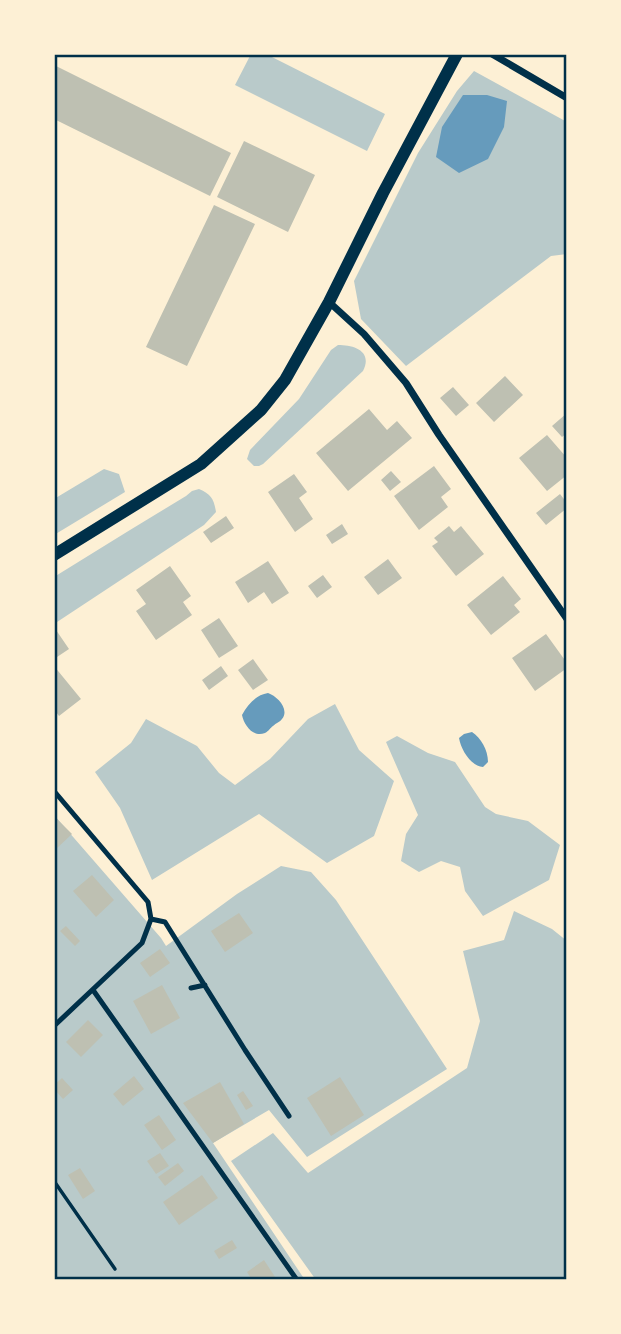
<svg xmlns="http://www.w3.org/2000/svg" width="621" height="1334" font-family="'Fira Sans',sans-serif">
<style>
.green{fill:#b9caca}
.water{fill:#669bbc}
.building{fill:#bec0b2}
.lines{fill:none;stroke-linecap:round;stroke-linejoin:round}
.path{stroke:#003049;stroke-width:3.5}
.service{stroke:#003049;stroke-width:5}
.minor{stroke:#003049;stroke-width:7}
.tertiary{stroke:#003049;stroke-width:12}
.neatline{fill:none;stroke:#003049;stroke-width:2.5}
</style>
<rect width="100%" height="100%" fill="#fdf0d5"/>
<path class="green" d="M251 54H266L385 114 367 151 235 85Z
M474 71 567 122V254L551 256 406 366 361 319 354 281 418 153 457 91Z
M338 345C354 345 373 351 363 371L263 464 259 466H254L247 459 250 450 299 399 331 350Z
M104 469 119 474 125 492 54 535V499Z
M199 489C211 494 214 499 216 512L204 525 54 624V577L130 530 186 496 192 491Z
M335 704 359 750 394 781 374 836 327 863 259 814 152 880 120 808 95 772 131 743 146 719 197 746 219 773 235 785 270 759 308 719Z
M397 736 428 753 455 762 485 807 496 814 528 821 560 845 549 880 483 916 465 891 460 867 441 861 419 872 401 861 406 834 418 815 386 742Z
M54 815 161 938 166 946 237 894 281 866 311 872 336 900 447 1069 307 1157 269 1110 213 1143 305 1280H54Z
M514 911 552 929 567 941V1280H543V1278L509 1280H316L231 1161 273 1133 308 1173 467 1068 480 1021 463 951 504 940Z"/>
<path class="water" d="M463 95H487L507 101 504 127 488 159 459 173 436 157 442 127Z
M268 693C277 696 290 709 282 719 280 722 276 723 273 726 270 728 269 731 265 733 253 738 244 725 242 715 248 704 256 695 268 693Z
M472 732C481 738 488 750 488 762L483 767C471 766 461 750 459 738L464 734Z"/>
<path class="building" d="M54 65 231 153 210 196 54 119Z
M244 141 315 175 288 232 217 197Z
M214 205 255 224 187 366 146 347Z
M505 376 523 395 494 422 476 403Z
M453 387 469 405 456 416 440 398Z
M369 409 387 430 397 421 412 438 348 491 316 453Z
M567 413V433L562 437 552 426Z
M547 435 567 458V475L547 491 519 458Z
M434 466 451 489 441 497 448 507 419 530 394 496Z
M391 471 401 482 390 491 381 480Z
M294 474 307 492 299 498 313 519 295 532 268 492Z
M560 494 567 503V508L546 525 536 513Z
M226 516 234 528 211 543 203 532Z
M342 524 348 534 332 544 326 535Z
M449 526 454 532 461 526 484 554 456 576 432 546 438 542 434 538Z
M388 559 402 578 378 595 364 577Z
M268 561 289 593 272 604 264 592 248 603 235 582Z
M170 566 191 596 183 602 192 615 156 640 136 611 146 604 136 590Z
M323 575 332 587 317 598 308 586Z
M503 576 521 599 514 605 520 612 491 635 467 605Z
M219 618 238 646 219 658 201 630Z
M54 627 69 649 54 659Z
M546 634 567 663V668L535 691 512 658Z
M253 659 268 680 253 690 238 670Z
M54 666 81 699 59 716 54 709Z
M221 666 228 676 209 690 202 680Z
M54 816 72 834 54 851Z
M92 875 114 900 96 917 73 891Z
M239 913 253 933 225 952 211 931Z
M66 926 80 941 75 946 60 931Z
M160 949 170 963 150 977 140 963Z
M162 985 180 1018 151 1034 133 1001Z
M88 1020 103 1035 81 1057 66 1042Z
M134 1076 144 1089 123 1106 113 1094Z
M340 1077 364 1115 331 1136 307 1098Z
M62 1078 73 1090 63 1099 54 1089V1085Z
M220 1082 244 1124 213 1143 183 1103Z
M243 1091 253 1106 246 1110 237 1095Z
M159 1115 176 1140 162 1150 144 1125Z
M160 1153 169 1166 156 1174 147 1161Z
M178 1163 184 1171 165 1186 158 1177Z
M80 1168 95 1191 83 1199 68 1175Z
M202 1175 218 1198 179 1225 163 1202Z
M232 1240 237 1248 219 1259 214 1251Z
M264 1260 277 1280H252L247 1272Z"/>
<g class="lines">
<path class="path" d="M54 1181 115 1269"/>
<path class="service" d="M54 791 148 902 151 919 142 943 54 1026
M151 919 165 922 245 1050 289 1116
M191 988 205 985
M93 990 297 1280"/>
<path class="minor" d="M492 54 567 98
M329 302 364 334 406 383 439 435 567 619"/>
<path class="tertiary" d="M54 555 201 464 261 410 285 380 329 302 383 193 457 54"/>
</g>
<rect width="621" height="1334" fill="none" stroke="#fdf0d5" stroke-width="112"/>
<rect x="56" y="56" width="509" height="1222" class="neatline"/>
</svg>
